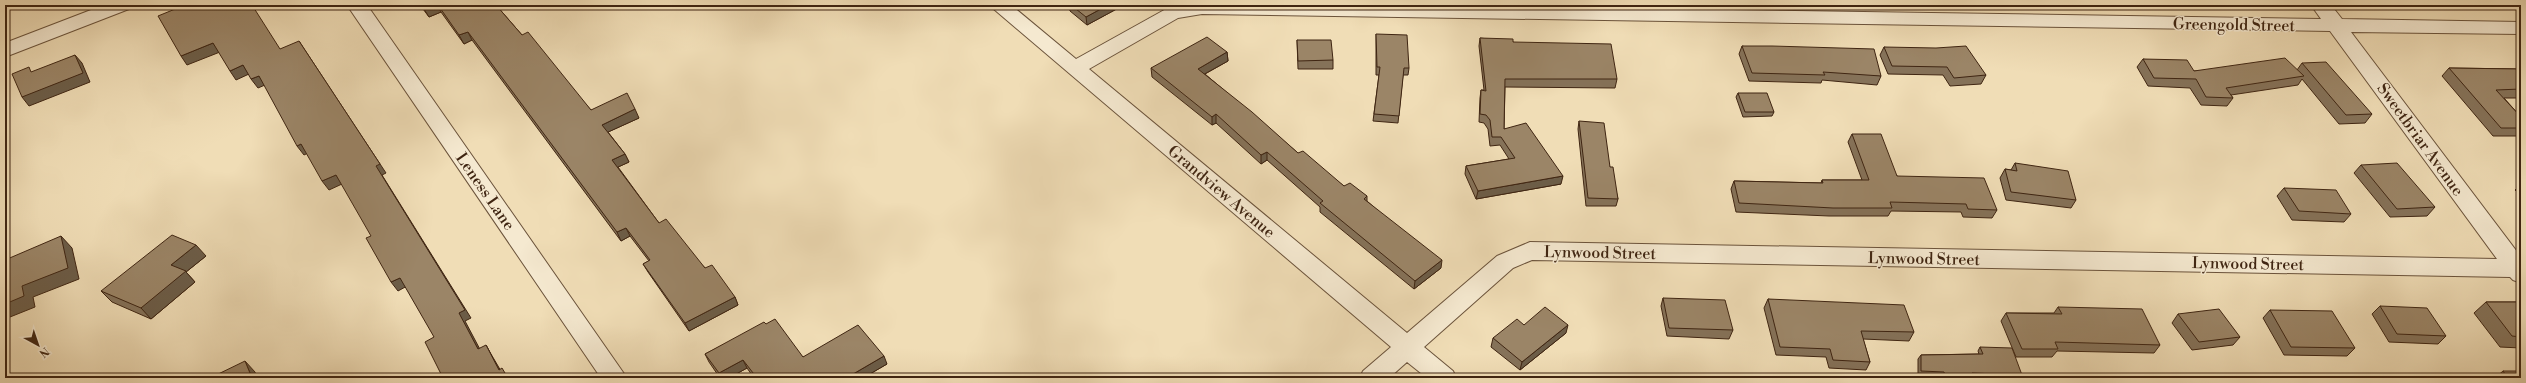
<svg xmlns="http://www.w3.org/2000/svg" width="2526" height="383" font-family="'Libre Bodoni',serif">
<style>
.lines{fill:none;stroke-linecap:round;stroke-linejoin:round}
.minor-casing{stroke:#6b533b;stroke-width:2}
.minor{fill:#f5e9d0;fill-rule:evenodd}
.wall{fill:#857259;stroke:#3f2512}
.shaded-wall{fill:#6c5d48;stroke:#3f2512}
.building{fill:#9b8567;stroke:#3f2512}
.labels{text-anchor:middle;stroke-width:3;stroke-linejoin:round;paint-order:stroke}
.street-label{font-size:16px;fill:#3f2512;stroke:#f5e9d0}
</style>
<rect width="100%" height="100%" fill="#f0ddb6"/>
<filter id="stains"><feTurbulence type="fractalNoise" baseFrequency=".005" numOctaves="4"/><feColorMatrix values="0 0 0 0 .2 0 0 0 0 .09 0 0 0 0 .02 0 0 0 .5 -.17"/></filter>
<radialGradient id="worn" r=".72"><stop offset=".6" stop-color="#630" stop-opacity="0"/><stop offset="1" stop-color="#630" stop-opacity=".3"/></radialGradient>
<g class="lines">
<defs>
<path id="minor" d="M104 5H132L129 9 5 57V43Z
M347 5H367L627 378H601Z
M989 5H1011L1076 59 1166 9 1183 5H1413L2321 19 2311 5H2331L2342 19 2521 22V34L2351 32 2521 257V283L2513 280 2510 277 1532 260 1513 268 1424 347 1453 371 1456 378H1427L1407 362 1389 378H1360L1363 371 1391 347ZM1202 14 2330 31 2497 259 1530 242 1497 256 1407 333 1089 69 1178 18Z"/>
</defs>
<use href="#minor" class="minor-casing"/>
<use href="#minor" class="minor"/>
</g>
<path class="wall" d="M420 5H496L522 35 591 110 639 118 608 132 625 154 629 162 618 167 659 223 735 297 738 305 689 331 648 272 643 264 649 261 630 236 621 241 472 40 464 44 441 12 429 17Z
M1069 5H1124L1087 25 1070 11Z
M1376 34 1409 68 1408 75H1403L1398 123 1373 121 1379 75H1376Z
M1480 38 1513 42 1617 79 1615 88 1505 87 1504 129 1561 184 1476 199 1465 174 1466 166 1509 159 1500 145 1490 146 1488 129 1484 123 1479 122 1480 98 1481 90H1484L1479 46Z
M1297 40 1333 60V69H1298Z
M1742 46 1881 76 1877 85 1822 80 1821 83 1749 81 1739 54Z
M1884 47 1986 75 1981 84 1950 86 1943 75 1888 74 1880 55Z
M1227 52 1228 61 1205 74 1298 153 1344 186 1367 196V201L1441 268 1414 289 1320 212V207L1267 160 1261 164 1216 123 1212 125 1152 77 1151 68Z
M2143 59 2194 71 2297 70 2302 63 2372 114 2365 123 2339 124 2302 79 2298 85 2231 95 2233 98 2227 106 2201 105 2190 88 2148 86 2137 67Z
M2449 68 2521 69V98H2504L2521 117V136H2493L2442 76Z
M1738 93 1774 112 1772 116 1743 117 1736 97Z
M1579 121 1610 167 1618 199 1616 206H1586L1578 129Z
M1852 134 1897 176 1997 210 1992 218 1963 217 1961 212 1891 211 1888 216H1829L1736 212 1731 189 1734 181 1821 183 1822 180H1862L1848 142Z
M2015 163 2076 200 2071 208 2006 200 2000 178 2005 169 2011 170Z
M2361 165 2435 207 2427 216 2390 217 2354 173Z
M2521 184V196L2515 190Z
M2284 188 2351 214 2344 222 2292 220 2277 196Z
M206 256 186 272 195 282 151 319 112 302 101 291Z
M1663 298 1733 330 1729 339 1667 336 1661 306Z
M1768 299 1914 332 1909 341 1863 339 1870 362 1866 370 1829 368 1826 357 1776 355 1764 308Z
M2486 302H2521V348L2500 347 2474 313Z
M2380 306 2446 336 2438 344 2389 342 2372 314Z
M2058 307 2160 345 2154 353 2057 351 2052 357H2016L2001 321 2006 313H2054Z
M2270 310 2355 348 2347 356 2284 355 2263 318Z
M2178 314 2240 337 2233 345 2192 350 2172 323Z
M766 324 803 357 887 364 863 378H754L747 368 729 378H720L709 362 705 354Z
M1524 325 1566 333 1520 370 1491 347 1493 338Z
M1980 347 2022 375 2020 378H1942L1941 376H1918V359L1921 355 1979 354 1978 351Z
M2503 371 2521 378H2495Z"/>
<path class="shaded-wall" d="M433 5H437L441 12 429 17 424 9Z
M1108 5H1124L1087 25 1086 17Z
M468 32 472 40 464 44 459 35Z
M299 41 386 173 382 175 471 318 465 321 484 357 478 349Z
M213 43 220 52 187 65 181 56Z
M1227 52 1228 61 1199 77 1198 69Z
M75 55 82 63 90 82 29 106 22 97Z
M243 65 249 74 236 80 230 71Z
M259 76 265 85 258 88 251 79Z
M635 109 639 118 606 133 602 125Z
M1216 114V123L1212 125V117Z
M301 144 308 153 304 155 297 146Z
M1267 152V160L1261 164V155Z
M625 154 629 162 616 168 612 160Z
M336 175 342 184 329 190 322 181Z
M1563 176 1561 184 1476 199 1478 191Z
M626 228 630 236 621 241 617 232Z
M61 236 72 248 79 279 33 297 35 307 5 319V304Z
M196 245 206 256 186 272 195 282 151 319 141 308 171 265Z
M1442 260 1441 268 1414 289 1415 281Z
M400 278 407 286 398 291 391 282Z
M735 297 738 305 689 331 685 323Z
M1568 325 1566 333 1520 370 1522 362Z
M486 345 491 354 505 378 499 370Z
M884 356 887 364 863 378H848V377Z
M743 360 747 368 729 378H721L719 373Z
M245 361 255 372 257 378H252Z
M845 374 847 378H838Z"/>
<path class="building" d="M185 5H252L280 49 299 41 380 164 376 166 465 310 459 313 478 349 486 345 499 370 502 368 508 378H443L425 342 434 337 400 278 391 282 366 238 371 236 336 175 322 181 301 144 297 146 259 76 251 79 243 65 230 71 213 43 181 56 158 16Z
M421 5H433L424 9Z
M438 5H496L522 35 528 32 591 110 627 93 635 109 602 125 625 154 612 160 659 223 666 219 705 268 712 265 735 297 685 323 643 264 650 260 626 228 617 232 468 32 459 35Z
M1071 5H1108L1086 17Z
M1376 34 1407 35 1409 68H1404L1399 116 1374 114 1380 67H1377Z
M1207 37 1227 52 1198 69 1252 112 1298 153 1303 151 1344 186 1350 183 1367 196 1364 199 1442 260 1415 281 1320 203 1323 201 1267 152 1261 155 1216 114 1212 117 1151 68Z
M1480 38 1513 39V42L1611 44 1617 79H1505L1504 129 1526 123 1563 176 1478 191 1466 166 1515 158 1501 137H1492L1490 120 1486 115 1480 114 1481 90 1486 91Z
M1297 40H1331L1333 60 1298 61Z
M1742 46H1772L1874 49 1881 76 1823 72 1825 75 1752 73Z
M1966 46 1986 75 1954 78 1947 67 1892 66 1884 47 1936 48Z
M75 55 83 73 22 97 12 74 29 67 31 72Z
M2285 58 2304 76 2226 88 2233 98 2206 97 2196 79 2154 78 2143 59 2187 60 2194 71Z
M2326 62 2372 114 2346 115 2302 63Z
M2449 68 2521 69V89L2496 90 2521 117V128H2501Z
M1738 93H1767L1774 112H1745Z
M1579 121 1604 123 1610 167H1613L1618 199 1588 198Z
M1852 134H1881L1897 176 1984 178 1997 210 1968 209 1966 204 1890 202 1892 208H1833L1739 203 1734 181 1823 183 1822 180H1869Z
M2015 163 2068 171 2076 200 2011 192 2005 169 2017 171Z
M2397 163 2435 207 2397 209 2361 165Z
M2284 188 2336 190 2351 214 2299 211Z
M172 235 196 245 171 265 186 271 141 308 101 291Z
M61 236 68 268 22 286 24 296 5 304V260Z
M1663 298 1725 300 1733 330 1669 328Z
M1768 299 1904 305 1914 332 1861 331 1870 362 1833 360 1830 349 1780 347Z
M2486 302H2521V337L2512 336Z
M2380 306 2427 308 2446 336 2397 334Z
M1545 307 1568 325 1522 362 1493 338 1517 319 1524 325Z
M2058 307 2142 309 2160 345 2055 342 2058 349H2022L2006 313 2062 314Z
M2219 309 2240 337 2199 342 2178 314Z
M2270 310 2332 311 2355 348 2291 347Z
M775 319 803 357 858 325 884 356 848 377 845 374 838 378H757L743 360 719 373 705 354 764 322 766 324Z
M1980 347 2012 348 2022 375 1972 373 1974 378H1946L1944 372 1921 371V355L1983 354Z
M245 361 252 378H210Z
M2503 371H2521V378H2508Z"/>
<g class="labels">
<g class="street-label">
<text transform="translate(2234 24) rotate(1)" y="6">Greengold Street</text>
<text transform="translate(2421 139) rotate(54)" y="6">Sweetbriar Avenue</text>
<text transform="translate(486 191) rotate(55)" y="6">Leness Lane</text>
<text transform="translate(1222 191) rotate(40)" y="6">Grandview Avenue</text>
<text transform="translate(1600 252) rotate(1)" y="6">Lynwood Street</text>
<text transform="translate(1924 258) rotate(1)" y="6">Lynwood Street</text>
<text transform="translate(2248 263) rotate(1)" y="6">Lynwood Street</text>
</g>
</g>
<rect width="2526" height="383" fill="none" stroke="#f0ddb6" stroke-width="20"/>
<rect x="6" y="6" width="2514" height="371" fill="none" stroke="#3f2512" stroke-width="2"/>
<rect x="10" y="10" width="2506" height="363" fill="none" stroke="#3f2512"/>
<g transform="translate(38 345) rotate(140)" stroke="#f5e9d0" stroke-width="3" paint-order="stroke">
<path d="M0-3L7 15L0 10L-7 15Z" fill="#3f2512"/>
<text y="-6" font-size="11" font-weight="bold" text-anchor="middle" fill="#3f2512">N</text>
</g>
<rect width="100%" height="100%" filter="url(#stains)"/>
<rect width="100%" height="100%" fill="url(#worn)"/>
</svg>
